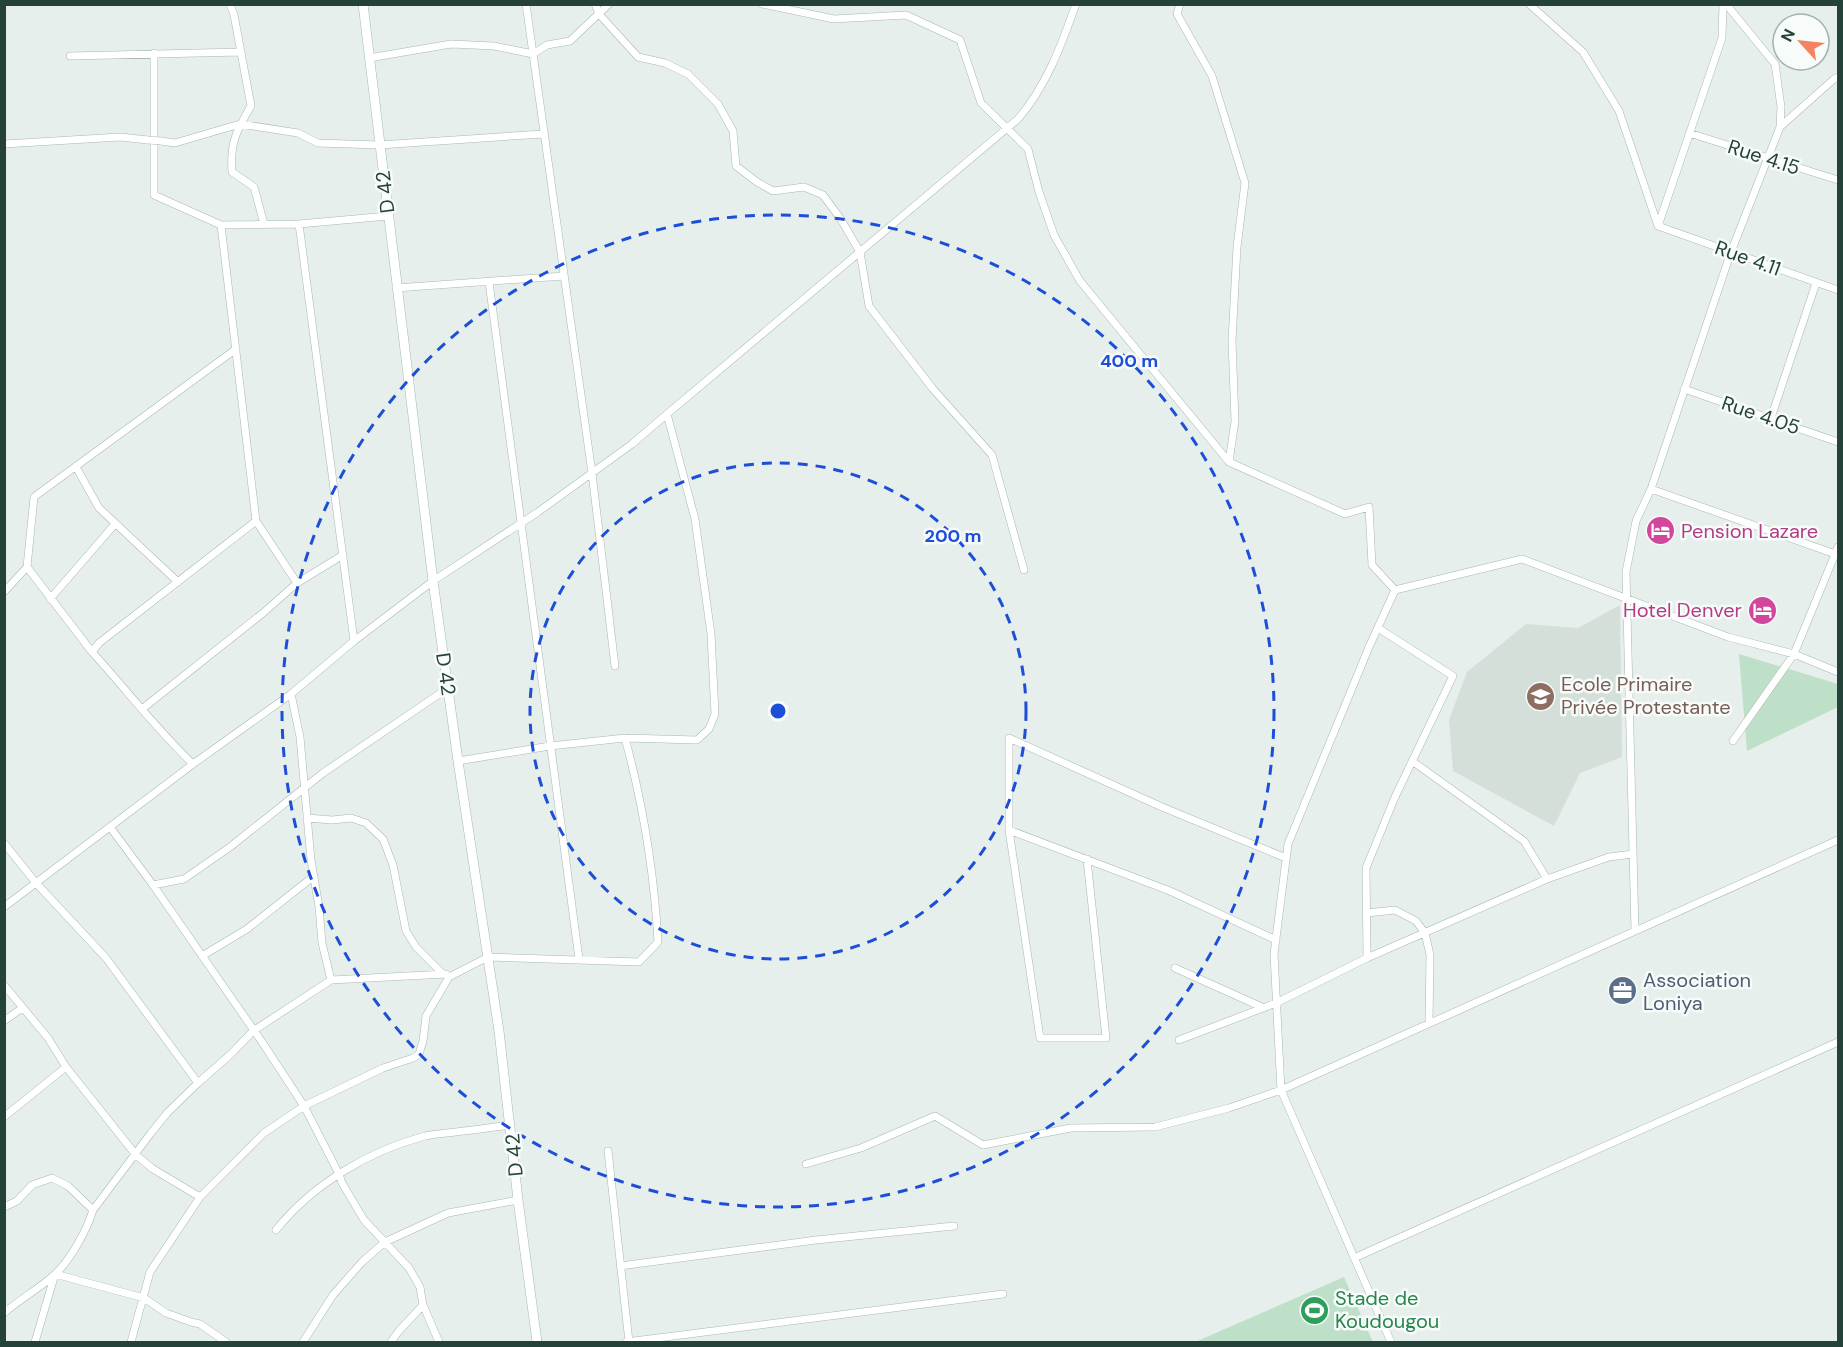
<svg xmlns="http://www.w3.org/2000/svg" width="1843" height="1347" font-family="'DM Sans',sans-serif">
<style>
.built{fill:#d4dfda}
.green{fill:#bfe0c8}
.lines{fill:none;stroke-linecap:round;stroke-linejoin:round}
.street-casing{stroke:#a8b8b2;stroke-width:8}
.secondary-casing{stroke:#a4bbb3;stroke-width:10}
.street{stroke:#fff;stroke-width:7}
.secondary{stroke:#fff;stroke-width:9}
.street-bridge-casing{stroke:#a8b8b2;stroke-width:8;stroke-linecap:butt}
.street-bridge{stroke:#fff;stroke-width:7}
.ring{fill:none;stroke:#1d4ed8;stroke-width:3;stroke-dasharray:10 8}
.labels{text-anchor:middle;stroke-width:5;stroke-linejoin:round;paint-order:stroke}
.street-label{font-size:20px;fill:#24423a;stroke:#f7fbf9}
.hotel-label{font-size:20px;fill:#b23c85;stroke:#f7fbf9;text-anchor:start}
.education-label{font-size:20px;fill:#785e54;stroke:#f7fbf9;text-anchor:start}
.service-label{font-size:20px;fill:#4e5e75;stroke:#f7fbf9;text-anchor:start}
.leisure-label{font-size:20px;fill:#27864d;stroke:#f7fbf9;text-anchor:start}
.centre{fill:#1d4ed8;stroke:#f7fbf9;stroke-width:3}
.ring-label{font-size:18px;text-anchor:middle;font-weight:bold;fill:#1d4ed8;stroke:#f7fbf9;stroke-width:5;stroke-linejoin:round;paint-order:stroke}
</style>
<rect width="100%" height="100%" fill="#e6efeb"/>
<path class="built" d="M1620 605 1622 757 1580 773 1554 826 1453 771 1449 720 1467 672 1526 624 1578 628Z"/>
<path class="green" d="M1739 654 1838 684V707L1747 751Z
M1344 1277 1373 1342H1195Z"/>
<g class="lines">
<defs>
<path id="street" d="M230 4 234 15 251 106C236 131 230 143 232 172L254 187 264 224
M526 4 592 473 615 666
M595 4 599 14 638 57 665 63 688 74 718 104 733 131 736 166 757 182 773 191 804 187 823 195 840 218 860 252 869 306 933 389 992 455 1024 570
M762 4 834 19 906 15 960 40 981 103 1028 149 1039 192 1054 235 1080 281 1229 462 1345 514 1369 507 1372 565 1395 590
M1180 4 1177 14 1212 76 1245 183 1237 247 1232 341 1235 421 1229 462
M1529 4 1583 52 1619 111 1658 226
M154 53V195L221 225 299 224 388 216
M70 56 241 52
M369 58 451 44 494 46 533 54 547 45 570 41 609 4
M1780 127 1834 79 1838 77
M1689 133 1838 180
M161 141 175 143 240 124 298 133 318 143 379 145 543 134
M4 144 120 137 148 140
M299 224 354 641
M1658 226 1722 38 1723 4
M1658 226 1838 290
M489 282 579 959
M396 288 564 276
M1684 389 1838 442
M1771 418 1816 283
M76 467 99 508 178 582
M1651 489 1838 555
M27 567 92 652
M297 583 343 555
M4 592 27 567 34 497 236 349
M50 599 115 524
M142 709 263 613 297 583 256 521 221 225
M1733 741 1794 654 1838 547
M458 761 550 746 625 738 697 740 709 729 715 714 711 634 695 519 667 414
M1412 761 1524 841 1547 879
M193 764C156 729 126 689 92 652L99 643 256 521
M307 818 332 820 351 818 366 823 383 839 393 865 406 931 416 947 443 974
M110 827 153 885 262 1042 304 1106 339 1174 342 1183 364 1220 409 1268 420 1287 423 1305 439 1342
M1009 830 1170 891 1276 940
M4 843 36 883 106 958 198 1083
M1087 859 1106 1038H1040L1009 830V738L1162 807 1286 858
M153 885 184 879 230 847 323 773 448 688
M4 907 193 764 291 694 354 641 433 581 538 512 632 444 667 414 1018 119C1047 85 1061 46 1076 4
M1367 913 1395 910 1416 921 1425 933 1430 955 1429 1023
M1635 931 1626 572 1636 521 1651 489 1731 252 1780 127 1781 107 1775 64 1726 4
M202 956 247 929 314 876
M1367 958 1366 868 1395 797 1453 676 1378 628
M1175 968 1264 1008
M331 980 446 974
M4 985 48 1038 66 1067 136 1155 153 1169 200 1197
M4 1021 22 1008
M1179 1040 1276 1003 1367 958 1547 879 1609 857 1633 854
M4 1117 66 1067
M608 1151 629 1342
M806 1164 861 1148 935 1116 983 1145 1071 1128 1155 1127 1229 1108 1281 1090 1838 840
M4 1207 17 1201 32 1185 52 1178 68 1186 93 1210
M276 1230C312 1185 368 1151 425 1136 435 1134 446 1133 456 1132 475 1130 493 1127 511 1125
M1354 1258 1838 1042
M620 1266 816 1240 954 1226
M4 1313C20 1299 39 1289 54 1275 70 1261 87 1230 93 1210L151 1133 168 1112 198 1083 231 1054 253 1031 331 980 322 943 319 907 311 860 300 737 291 694
M35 1342 55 1274 144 1298 166 1313 191 1322 200 1324 226 1342
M131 1342 150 1272 200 1197 264 1133 304 1106 383 1068 413 1058 419 1054 423 1041 426 1016 449 977 488 957 639 962 658 942C654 870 644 808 625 738
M303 1342 333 1295 362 1262 385 1242 448 1213 518 1200
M391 1342 398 1332 423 1305
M626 1342 1003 1294
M1391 1342 1281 1090 1274 954 1288 844 1369 647 1395 590 1522 559 1728 637 1794 654 1838 672"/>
<path id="secondary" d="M363 4 433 581 458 761 499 1031 518 1200 537 1342"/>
</defs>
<use href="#street" class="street-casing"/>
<use href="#secondary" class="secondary-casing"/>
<use href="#street" class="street"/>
<use href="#secondary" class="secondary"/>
<defs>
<path id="street-bridge" d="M148 140 161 141"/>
</defs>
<use href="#street-bridge" class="street-bridge-casing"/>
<use href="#street-bridge" class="street-bridge"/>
</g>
<g class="ring">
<circle cx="778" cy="711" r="248"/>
<circle cx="778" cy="711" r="496"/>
</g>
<defs>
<symbol id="hotel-disc" viewBox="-11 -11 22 22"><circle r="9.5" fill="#d1479c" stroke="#f7fbf9"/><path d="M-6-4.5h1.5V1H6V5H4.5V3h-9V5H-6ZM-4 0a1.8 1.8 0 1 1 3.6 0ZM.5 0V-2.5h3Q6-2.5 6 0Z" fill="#fff"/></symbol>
<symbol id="school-disc" viewBox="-11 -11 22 22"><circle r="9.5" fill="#8d6e63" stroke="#f7fbf9"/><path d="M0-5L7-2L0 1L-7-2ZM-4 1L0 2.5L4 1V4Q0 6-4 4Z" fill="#fff"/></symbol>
<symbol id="office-disc" viewBox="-11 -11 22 22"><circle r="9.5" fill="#5c6f8a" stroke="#f7fbf9"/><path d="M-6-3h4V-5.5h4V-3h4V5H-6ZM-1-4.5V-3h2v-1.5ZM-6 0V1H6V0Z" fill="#fff"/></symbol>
<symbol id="stadium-disc" viewBox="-11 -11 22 22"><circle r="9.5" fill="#2e9e5b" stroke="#f7fbf9"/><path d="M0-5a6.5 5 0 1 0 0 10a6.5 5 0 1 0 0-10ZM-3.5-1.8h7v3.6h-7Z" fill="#fff"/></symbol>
</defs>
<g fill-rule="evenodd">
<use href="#hotel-disc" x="1644" y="514" width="33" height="33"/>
<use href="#hotel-disc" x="1746" y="594" width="33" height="33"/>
<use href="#school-disc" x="1524" y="680" width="33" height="33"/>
<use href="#office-disc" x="1606" y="974" width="33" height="33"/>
<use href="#stadium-disc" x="1298" y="1294" width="33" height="33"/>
</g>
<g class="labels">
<g class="street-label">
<text transform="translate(1764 157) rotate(18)" y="7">Rue 4.15</text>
<text transform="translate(385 192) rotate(-97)" y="7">D 42</text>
<text transform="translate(1748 258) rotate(20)" y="7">Rue 4.11</text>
<text transform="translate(1761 415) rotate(19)" y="7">Rue 4.05</text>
<text transform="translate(446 674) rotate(82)" y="7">D 42</text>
<text transform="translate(514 1155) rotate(-95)" y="7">D 42</text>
</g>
<g class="hotel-label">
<text x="1681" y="538">Pension Lazare</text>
<text x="1742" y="617" text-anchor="end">Hotel Denver</text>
</g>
<g class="education-label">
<text x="1561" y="691">Ecole Primaire<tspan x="1561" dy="23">Privée Protestante</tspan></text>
</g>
<g class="service-label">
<text x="1643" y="987">Association<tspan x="1643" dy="23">Loniya</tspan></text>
</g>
<g class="leisure-label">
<text x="1335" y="1305">Stade de<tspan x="1335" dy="23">Koudougou</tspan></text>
</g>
</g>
<circle cx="778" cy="711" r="9" class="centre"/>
<g class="ring-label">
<text x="1129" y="367">400 m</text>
<text x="953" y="542">200 m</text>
</g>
<rect width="1843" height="1347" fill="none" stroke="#24423a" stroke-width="12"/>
<g transform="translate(1801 42) rotate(297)"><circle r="28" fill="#f7fbf9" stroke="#a3b1ad" stroke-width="1.5"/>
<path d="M0-4.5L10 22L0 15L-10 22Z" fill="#f4845f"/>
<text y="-9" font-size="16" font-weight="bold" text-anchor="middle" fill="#24423a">N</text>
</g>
</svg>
